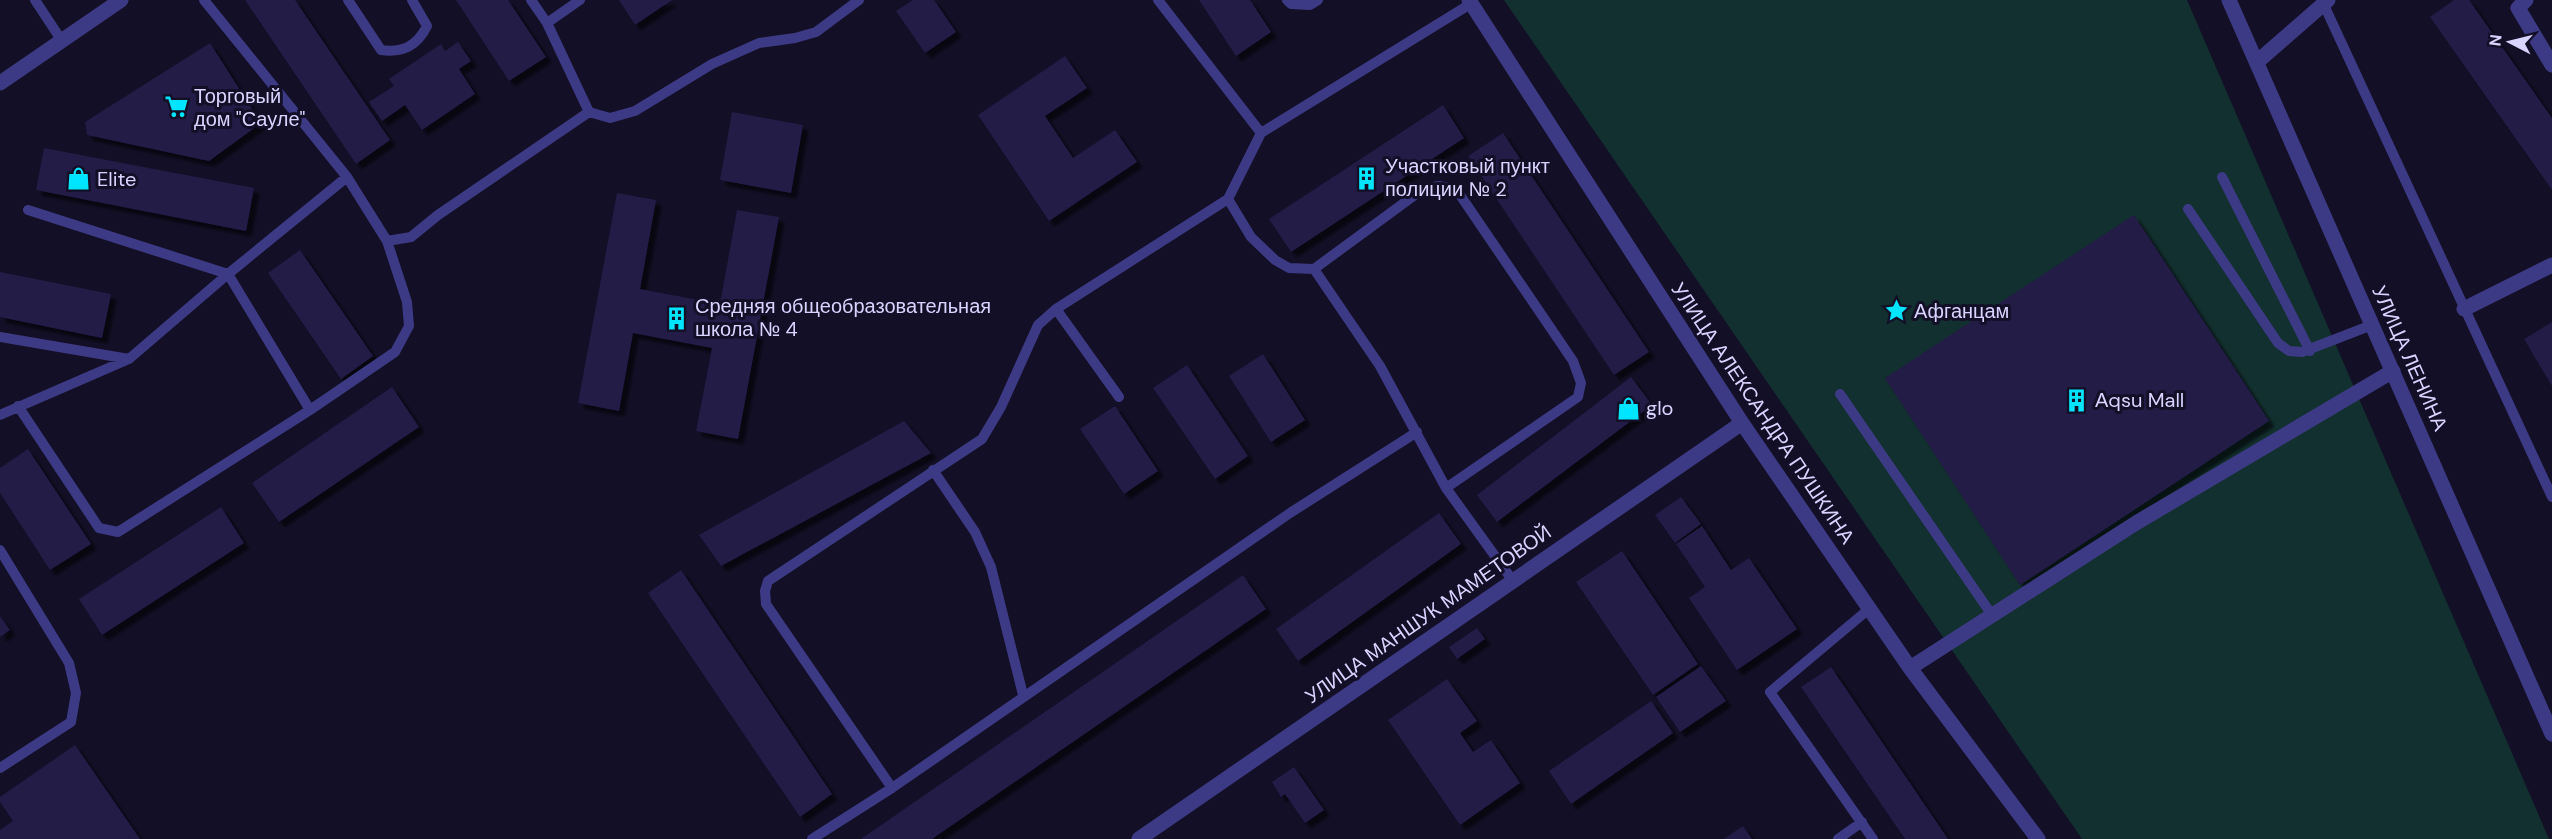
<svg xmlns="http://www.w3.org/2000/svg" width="2552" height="839" font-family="'DM Sans',sans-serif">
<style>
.green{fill:#12302f}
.building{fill:#241b47;filter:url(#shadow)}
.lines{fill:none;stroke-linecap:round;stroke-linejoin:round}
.service{stroke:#3d3a85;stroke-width:10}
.minor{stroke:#3d3a85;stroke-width:15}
.tertiary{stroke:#3d3a85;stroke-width:15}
.labels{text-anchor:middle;stroke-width:6;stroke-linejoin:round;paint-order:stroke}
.poi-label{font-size:20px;fill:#d9d4ff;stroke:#130f26;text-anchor:start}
.street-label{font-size:20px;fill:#d9d4ff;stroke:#130f26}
</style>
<defs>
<filter id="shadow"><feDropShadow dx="5.5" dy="5.5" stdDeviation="1.5" flood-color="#0009"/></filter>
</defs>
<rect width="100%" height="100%" fill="#130f26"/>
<path class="green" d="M1504 0H2187L2549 839H2082Z"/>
<path class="building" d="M245 0H295L390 140 356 164Z
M456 0H508L546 57 509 81Z
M619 0H672L635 25Z
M913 0H934L956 32 925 53 896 11Z
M1199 0H1250L1271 32 1236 56Z
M2454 0H2469L2552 118V190L2430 17Z
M458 42 471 61 459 69 475 94 422 130 405 105 382 121 369 102 394 86 389 79 441 44 445 51Z
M210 43 261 123 209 161 87 135 85 122Z
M1065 56 1087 88 1045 116 1073 158 1115 130 1137 162 1049 221 978 115Z
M1443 105 1464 138 1291 252 1269 219Z
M732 112 803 125 791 193 720 180Z
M1503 133 1649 352 1614 375 1468 156Z
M44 148 254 188 246 231 36 190Z
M617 193 656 200 640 289 720 304 737 210 779 217 738 439 696 431 712 348 633 333 619 411 578 403Z
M2134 215 2269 421 2020 585 1885 378Z
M300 250 373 356 341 379 268 273Z
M0 272 111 294 102 338 0 317Z
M2552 322V386L2524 339Z
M1263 354 1305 420 1271 442 1229 376Z
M1187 365 1248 456 1215 479 1153 388Z
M1631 377 1652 405 1497 522 1477 495Z
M392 387 419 427 279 522 252 483Z
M1115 406 1158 471 1124 494 1080 429Z
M904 421 931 453 721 566 699 535Z
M28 449 91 544 50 570 0 493V468Z
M1681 497 1701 524 1675 543 1655 515Z
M221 507 244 543 102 635 79 599Z
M1439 513 1461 544 1298 661 1276 629Z
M1702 526 1731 570 1749 558 1797 629 1737 670 1689 598 1705 587 1676 544Z
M1622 551 1698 664 1653 695 1576 582Z
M681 570 832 794 800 817 648 593Z
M1243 575 1266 609 932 839H861Z
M0 616 10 630 0 637Z
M1477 628 1485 639 1457 659 1449 647Z
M1701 666 1726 701 1680 732 1656 697Z
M1831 667 1948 839H1905L1801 687Z
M1447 679 1477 721 1460 733 1473 752 1491 740 1520 783 1460 825 1388 720Z
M1651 701 1673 733 1571 804 1549 771Z
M75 745 140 839H0V830L13 821 0 802V797Z
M1294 767 1324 810 1305 823 1285 794 1281 797 1272 782Z
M1743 826 1752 839H1724Z"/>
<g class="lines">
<path class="service" d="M35 0 62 41
M348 0 381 50C403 53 417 46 427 26L412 0
M531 0 547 23 589 112
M1158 0 1261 133 1472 3
M1287 0 1291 4 1310 5 1318 0
M2324 5 2552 497
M547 23 580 0
M1261 133 1228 199 1251 237 1275 260 1289 268 1314 269 1423 189 1439 186 1456 189 1573 361 1581 383 1578 397 1446 488 1513 581
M2222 177 2310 351
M2188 209 2278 343 2289 351 2302 352 2372 325
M28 210 228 274 129 359
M387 241 411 237 438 215 589 112 610 118 635 111 712 64 759 43 795 38 816 32 859 0
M1314 269 1380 366 1446 488
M1056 309 1119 397
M0 337 129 359 0 415
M1840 394 1992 615
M18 406 99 528 118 532 310 410 395 352 409 326 407 302 387 241 347 177 204 0
M310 410 228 274 347 177
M933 470 975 532 991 567 1023 695
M0 550 69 663 76 693 71 722 0 768
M1869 609 1770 692 1873 839
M892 788 766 604 765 591 768 581 982 439 1001 407 1038 325 1056 309 1228 199
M812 839 892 788 1290 513 1417 432
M1838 839 1862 822"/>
<path class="minor" d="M1469 0 1742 423 1910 668 2038 839
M2526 0 2518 8 2552 65
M2257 62 2328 0
M2464 309 2552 265
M1910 668 2136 523 2393 371
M1139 839 1742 423"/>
<path class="tertiary" d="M2229 0 2552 734
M0 83 121 0"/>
</g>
<defs>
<symbol id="supermarket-bare" viewBox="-9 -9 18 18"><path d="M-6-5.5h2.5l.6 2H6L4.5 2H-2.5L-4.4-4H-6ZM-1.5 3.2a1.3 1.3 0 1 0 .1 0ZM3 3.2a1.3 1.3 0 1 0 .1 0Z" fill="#00e5ff" stroke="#130f26" stroke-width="2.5" paint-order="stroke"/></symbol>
<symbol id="building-bare" viewBox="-9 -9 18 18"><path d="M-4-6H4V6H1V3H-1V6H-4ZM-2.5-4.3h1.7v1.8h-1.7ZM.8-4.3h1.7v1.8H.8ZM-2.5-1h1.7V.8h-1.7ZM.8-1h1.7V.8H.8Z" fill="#00e5ff" stroke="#130f26" stroke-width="2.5" paint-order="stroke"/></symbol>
<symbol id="shop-bare" viewBox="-9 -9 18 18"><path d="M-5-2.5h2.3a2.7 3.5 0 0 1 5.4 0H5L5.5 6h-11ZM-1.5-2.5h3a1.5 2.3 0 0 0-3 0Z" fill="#00e5ff" stroke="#130f26" stroke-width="2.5" paint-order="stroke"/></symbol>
<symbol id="sight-bare" viewBox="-9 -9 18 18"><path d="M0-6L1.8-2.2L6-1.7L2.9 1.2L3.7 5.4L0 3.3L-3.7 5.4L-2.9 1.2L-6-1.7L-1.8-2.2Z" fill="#00e5ff" stroke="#130f26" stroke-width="2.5" paint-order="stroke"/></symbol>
</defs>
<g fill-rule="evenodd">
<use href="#supermarket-bare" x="160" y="90" width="33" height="33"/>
<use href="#building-bare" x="1350" y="162" width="33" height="33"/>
<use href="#shop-bare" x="62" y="162" width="33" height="33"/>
<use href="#sight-bare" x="1880" y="294" width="33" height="33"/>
<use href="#building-bare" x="660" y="302" width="33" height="33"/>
<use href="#building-bare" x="2060" y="384" width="33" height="33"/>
<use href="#shop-bare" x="1612" y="392" width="33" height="33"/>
</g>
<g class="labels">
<g class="poi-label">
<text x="194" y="103">Торговый<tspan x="194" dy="23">дом "Сауле"</tspan></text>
<text x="1385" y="173">Участковый пункт<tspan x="1385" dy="23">полиции № 2</tspan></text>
<text x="97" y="186">Elite</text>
<text x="695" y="313">Средняя общеобразовательная<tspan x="695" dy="23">школа № 4</tspan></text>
<text x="1914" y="318">Афганцам</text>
<text x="2095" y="407">Аqsu Mall</text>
<text x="1646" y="415">glo</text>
</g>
<g class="street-label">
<text transform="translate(2410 358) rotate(66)" y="7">УЛИЦА ЛЕНИНА</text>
<text transform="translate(1763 413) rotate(56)" y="7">УЛИЦА АЛЕКСАНДРА ПУШКИНА</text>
<text transform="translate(1428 614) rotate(-35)" y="7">УЛИЦА МАНШУК МАМЕТОВОЙ</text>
</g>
</g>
<g transform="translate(2510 42) rotate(277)" stroke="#130f26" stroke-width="4.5" paint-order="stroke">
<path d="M0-4.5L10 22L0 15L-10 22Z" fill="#d9d4ff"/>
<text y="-9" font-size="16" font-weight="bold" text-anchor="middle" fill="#d9d4ff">N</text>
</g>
</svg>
